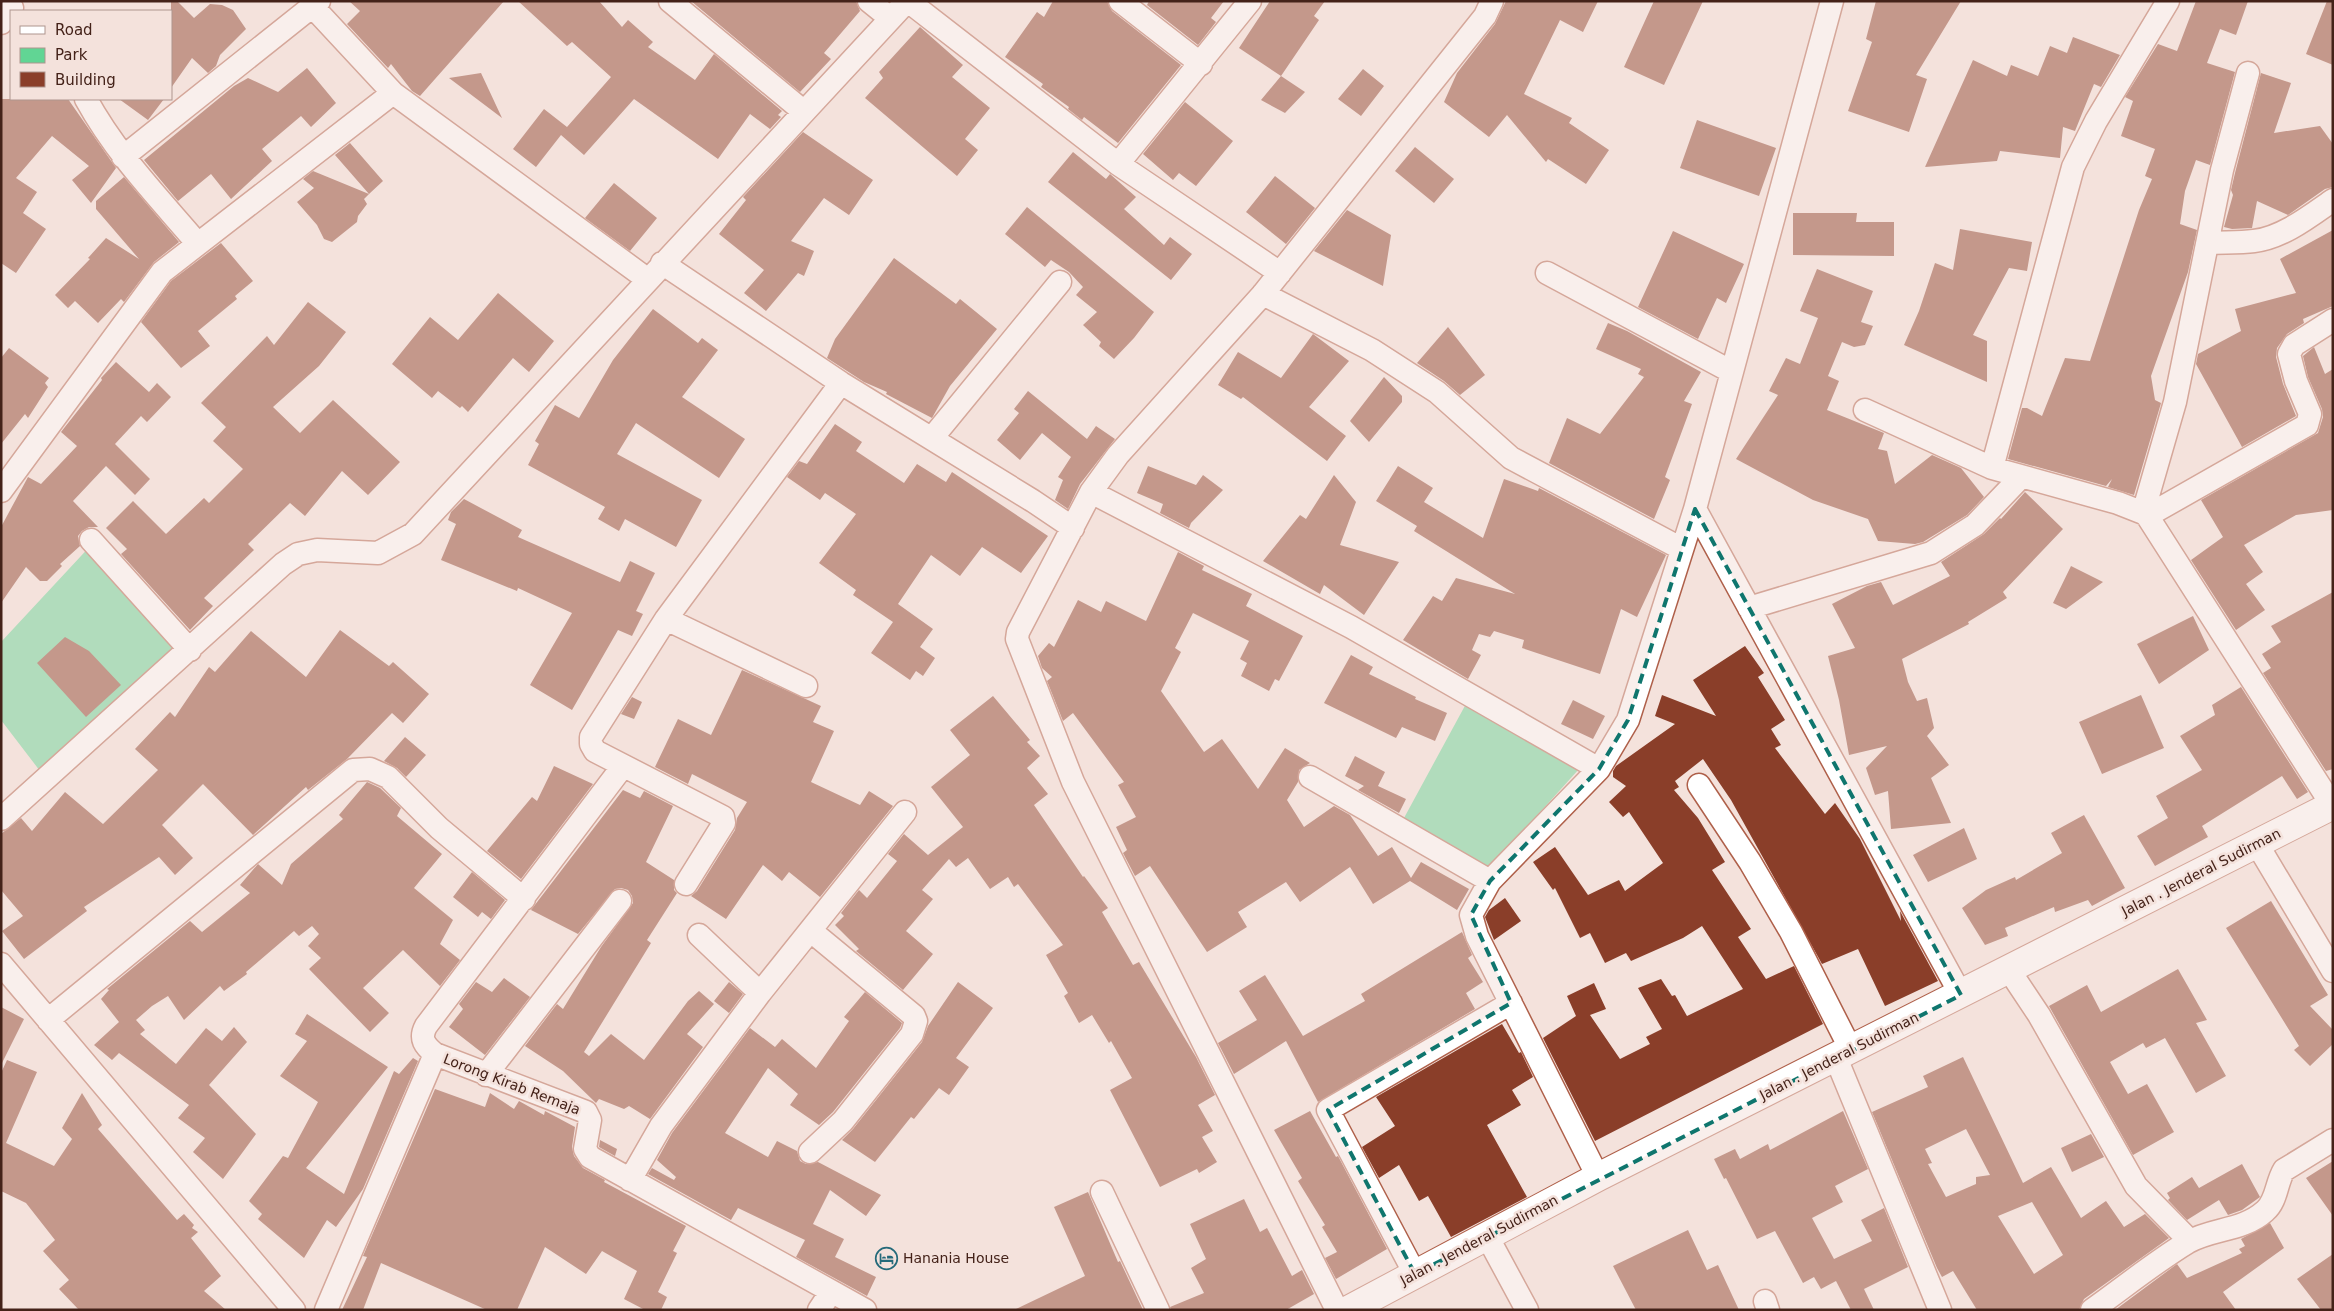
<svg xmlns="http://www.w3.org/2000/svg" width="2334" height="1311" font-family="'DejaVu Sans',sans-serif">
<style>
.green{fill:#61d594}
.building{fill:#8a3e29;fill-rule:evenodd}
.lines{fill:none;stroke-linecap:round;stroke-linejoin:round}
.street-casing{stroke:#af604a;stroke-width:25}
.secondary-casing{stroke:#af604a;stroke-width:30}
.street{stroke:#fff;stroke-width:22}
.secondary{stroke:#fff;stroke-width:28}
.marked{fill:none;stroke:#0f766e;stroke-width:4;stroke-dasharray:10 6;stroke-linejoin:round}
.labels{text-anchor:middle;stroke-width:5;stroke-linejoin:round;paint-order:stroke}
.street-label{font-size:14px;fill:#442219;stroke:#f4e2dc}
.poi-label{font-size:14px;fill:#442219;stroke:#f4e2dc;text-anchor:start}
</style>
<rect width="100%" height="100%" fill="#f4e2dc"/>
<path class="green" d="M94 542 181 643 40 771 1 720V642Z
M1467 702 1579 769 1488 870 1404 818Z"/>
<path class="building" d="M171 1H177L194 18 210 4 222 5 233 10 246 29 220 55 216 66 208 73 192 58 171 88Z
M349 1H504L420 96 412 91 391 64 388 68 347 24 360 11Z
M518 1H599L622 27 628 20 653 42 648 47 695 80 714 54 782 111 778 115 781 117 770 129 750 114 718 159 634 99 584 155 561 135 536 167 513 149 544 109 567 127 611 77 572 42 567 46Z
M691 1H856L860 11 824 53 831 59 800 92Z
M1053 1H1107L1112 11 1181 65 1118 143 1084 117 1082 120 1068 109 1069 107 1041 87 1043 84 1005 57 1037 12 1044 17Z
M1149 1H1224L1211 18 1216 22 1198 45 1147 5Z
M1270 1H1325L1314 16 1319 20 1281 76 1239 48Z
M1506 1H1598L1583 32 1560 20 1524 94 1572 118 1569 123 1609 150 1586 184 1548 159 1546 162 1507 115 1489 137 1444 102 1457 73 1495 24Z
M1654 1H1703L1664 85 1624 67Z
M1876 1H1961L1916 75 1927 79 1909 132 1848 111 1872 42 1866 39Z
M2196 1H2248L2236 35 2220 29 2207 63 2235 72 2210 165 2196 160 2185 191 2180 224 2197 230 2188 272 2151 376 2155 400 2161 403 2134 495 2108 487 2112 479 2106 486 2008 459 2022 408H2027L2042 416 2065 358 2090 361 2139 210 2152 179 2145 176 2155 149 2121 136 2133 101 2125 97 2158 44 2177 51Z
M2327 1H2333V65L2306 54Z
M920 27 963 65 952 77 990 108 965 139 978 150 957 176 865 98 883 78 879 72Z
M2073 37 2120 55 2101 87 2094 84 2075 131 2063 127 2060 158 2000 151 1997 161 1925 167 1973 60 2007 76 2011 65 2038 76 2050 46 2067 53Z
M307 68 336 103 311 127 301 116 262 149 272 161 231 199 211 174 178 201 144 160 234 86 248 78 278 92Z
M1363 69 1384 86 1361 116 1338 99Z
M481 73 502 118 449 78Z
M2261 73 2291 83 2274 133 2320 126 2333 144V187L2325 189 2288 215 2257 201 2252 228 2232 229 2224 227 2233 195 2231 190 2235 173Z
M1281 76 1305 92 1285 113 1261 100Z
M1 99H68L116 168 91 203 72 180 89 166 52 136 16 178 37 192 23 213 46 229 16 273 1 263Z
M119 99H164L148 120Z
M1185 102 1233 141 1196 186 1179 173 1173 180 1143 154Z
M1697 120 1776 148 1759 196 1680 168Z
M803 132 873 180 849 215 824 198 791 241 814 251 804 276 798 273 766 311 744 293 764 270 719 234 746 200 743 197Z
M350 143 383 181 369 194 335 155Z
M1415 147 1454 179 1434 203 1395 171Z
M1073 152 1106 179 1110 174 1136 197 1124 209 1164 245 1170 237 1192 254 1171 280 1048 182Z
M313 171 369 194 364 199 367 204 358 216 357 222 332 242 324 239 317 225 297 202 314 188 303 179Z
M1275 176 1315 208 1286 244 1246 212Z
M124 177 179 242 154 262 124 302 121 299 98 323 75 301 68 308 55 295 90 259 88 258 106 238 139 259 96 209V201Z
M614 183 657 218 630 251 585 218Z
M1027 207 1154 312 1134 338 1114 359 1099 346 1101 342 1083 325 1097 312 1076 295 1083 287 1069 272 1051 260 1045 267 1005 234Z
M1347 210 1391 235 1383 286 1314 251Z
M1793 213H1857L1856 222H1894V256L1793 255Z
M1960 229 2032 242 2027 271 2009 268 1973 335 1987 341V382L1904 345 1919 311 1935 263 1953 270Z
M2333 230V306L2303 319 2304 323 2287 334 2277 348 2276 357 2283 384 2296 416 2242 447 2196 364 2198 354 2241 331 2235 309 2296 293 2280 259Z
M1673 231 1744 264 1726 303 1717 298 1698 339 1638 307Z
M221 243 253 281 235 296 237 299 198 331 210 346 181 368 141 322 171 281Z
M894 258 956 304 960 299 997 329 950 386 932 418 886 394 887 392 864 382 827 358 835 339Z
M1817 269 1873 291 1861 322 1873 326 1865 345 1854 347 1842 342 1828 376 1839 381 1827 410 1884 433 1878 449 1887 451 1895 484 1932 455 1961 468 1984 497 1967 515 1923 542 1915 544 1878 541 1868 519 1813 500 1736 459 1778 395 1769 391 1786 358 1800 364 1818 318 1800 311Z
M498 293 554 341 529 372 513 358 468 412 462 406 460 408 438 391 432 398 392 364 430 317 458 340Z
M308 302 346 332 319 366 273 407 300 433 333 400 400 462 368 495 342 471 305 516 290 503 248 544 254 550 204 598 213 606 190 630 121 554 127 549 106 528 133 501 166 534 204 498 209 503 243 469 213 441 226 427 201 403 267 336 274 345Z
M653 309 698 343 702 338 718 350 682 397 745 439 719 478 636 423 617 454 702 500 676 547 625 519 619 531 598 519 605 507 528 465 539 444 535 441 555 405 579 418 613 360Z
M1608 323 1627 331 1701 372 1684 401 1692 404 1665 477 1670 480 1654 519 1549 463 1567 418 1600 434 1644 377 1638 374 1641 369 1596 349Z
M1448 327 1485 375 1460 395 1444 381 1417 363Z
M1313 334 1349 361 1309 407 1346 436 1327 461 1243 397 1241 399 1218 385 1238 352 1281 378Z
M2314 347 2325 374 2333 369V510L2296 515 2244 545 2263 572 2246 584 2265 610 2236 630 2191 560 2223 537 2201 500 2318 433 2323 417 2322 409 2308 377 2303 356Z
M9 348 49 378 45 383 48 387 28 418 25 414 1 444V358Z
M116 362 149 392 157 383 171 397 147 422 141 416 115 444 150 479 135 495 106 466 73 501 98 527H89L82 531 78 536 80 546 60 564 62 566 47 581H40L26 567 1 603V527L28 477 41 484 77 446 61 432 102 380 101 378Z
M1384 377 1402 396V402L1369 442 1350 421Z
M1028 391 1087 439 1096 426 1115 439 1080 484 1068 509 1055 500 1063 480 1058 477 1071 457 1042 433 1020 460 997 440 1019 413 1014 409Z
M835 424 862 442 856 451 904 483 917 464 946 482 952 472 1048 536 1021 573 982 547 960 576 931 555 898 604 933 629 920 647 935 658 923 676 916 671 910 680 871 653 893 622 853 595 856 590 819 563 856 514 825 493 820 500 787 477 799 461 807 464Z
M1148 466 1196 485 1203 475 1223 490 1191 523 1189 528 1160 513 1163 504 1137 493Z
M1398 466 1433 488 1424 502 1483 538 1504 479 1538 491 1539 488 1666 555 1637 617 1621 609 1600 674 1522 648 1524 640 1494 631 1490 637 1479 634 1472 650 1481 655 1468 679 1403 640 1433 596 1442 601 1456 578 1515 594 1414 531 1417 526 1376 501Z
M1334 475 1356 502 1340 545 1399 562 1364 615 1324 585 1320 594 1263 561 1300 515 1306 519Z
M2025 492 2063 529 2003 592 2007 598 1968 622 1969 624 1902 659 1908 682 1917 701 1927 698 1934 728 1927 736 1949 765 1931 778 1951 823 1891 829 1888 791 1875 795 1866 768 1887 746 1849 755 1839 700 1828 656 1855 648 1832 604 1867 586 1881 582 1893 605 1950 576 1941 562 1984 534 2000 518 2001 519Z
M464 499 522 530 518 537 620 582 630 561 655 573 636 611 643 614 632 636 618 630 572 710 530 685 572 613 518 588 517 591 441 560 456 524 448 520 451 512Z
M1178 552 1204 566 1202 570 1252 594 1246 606 1303 636 1279 681 1275 679 1269 691 1241 676 1247 663 1240 659 1249 641 1193 613 1175 648 1181 652 1161 691 1204 752 1222 739 1258 789 1285 748 1310 763 1299 770 1298 782 1287 800 1304 827 1334 806 1350 815 1378 856 1392 847 1411 878 1421 862 1469 889 1457 910 1410 881 1373 904 1350 867 1300 902 1286 882 1238 912 1247 927 1207 952 1150 866 1135 876 1123 853 1127 850 1116 827 1136 817 1118 785 1124 782 1073 713 1063 721 1047 681 1052 677 1042 668 1038 656 1049 643 1054 647 1078 600 1101 612 1106 601 1146 621Z
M2071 566 2103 582 2066 609 2053 603Z
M2333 592V769L2326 771 2263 673 2271 668 2262 654 2281 642 2271 626Z
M2193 616 2209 650 2159 684 2137 644Z
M340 630 389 666 393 662 429 694 403 723 392 713 347 759 308 790 306 787 253 835 203 784 162 825 193 858 175 875 159 857 84 907 87 911 24 959 2 931 23 916 1 890V834L21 818 32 831 65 792 103 824 158 770 135 749 170 712 175 717 209 667 215 672 251 631 306 677Z
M65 637 89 651 121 685 86 717 37 663Z
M1745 646 1764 673 1758 677 1785 720 1771 729 1781 745 1775 748 1825 814 1835 803 1860 839 1901 921 1900 911 1938 981 1885 1006 1858 949 1822 964 1731 800 1703 759 1675 781 1679 787 1674 790 1698 818 1725 862 1712 870 1751 929 1738 937 1766 979 1794 966 1823 1024 1595 1141 1543 1038 1576 1016 1567 996 1594 983 1606 1009 1590 1015 1620 1059 1650 1044 1646 1037 1662 1029 1638 988 1661 979 1672 996 1675 995 1687 1016 1743 989 1702 926 1683 938 1631 961 1626 953 1605 963 1590 933 1580 938 1555 888 1553 890 1533 862 1555 847 1588 895 1619 880 1625 891 1663 863 1629 812 1623 817 1609 802 1626 786 1613 777V771L1616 766 1675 724 1655 716 1662 695 1716 716 1693 680Z
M1351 655 1373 667 1369 674 1416 697 1415 699 1447 713 1435 741 1402 727 1396 738 1324 703Z
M742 670 821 706 813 722 834 731 811 782 860 805 869 791 893 806 820 897 789 872 782 881 763 865 726 919 691 896 697 891 735 830 737 818 747 802 692 774 688 784 655 767 678 719 711 735Z
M2241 687 2308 792 2297 799 2282 776 2202 826 2208 837 2155 866 2137 836 2168 818 2156 796 2202 770 2180 736 2215 715 2212 705Z
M2141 695 2164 748 2102 774 2079 722Z
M993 696 1030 740 1027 742 1040 756 1027 768 1048 794 1034 805 1083 877 1084 876 1108 908 1102 912 1133 965 1139 962 1196 1057 1215 1095 1198 1105 1213 1131 1202 1137 1217 1162 1199 1173 1197 1169 1160 1187 1110 1090 1132 1078 1111 1041 1109 1043 1092 1015 1079 1023 1064 996 1068 993 1046 955 1063 945 1018 884 1014 887 1008 877 990 889 968 858 956 867 949 859 922 890 933 899 906 931 933 954 903 990 856 951 859 949 835 925 844 916 841 913 859 890 867 898 897 861 888 854 904 834 928 855 963 827 931 787 970 755 950 730Z
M632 697 642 702 634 719 621 714Z
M1573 700 1605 716 1593 739 1561 724Z
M405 737 426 755 406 777 397 768 384 761Z
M1355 756 1385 772 1378 786 1406 799 1399 813 1358 790 1364 786 1345 776Z
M554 766 593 784 521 879 487 851 532 797 537 801Z
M367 782 380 788 401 808 397 816 442 854 414 888 453 920 440 944 460 960 440 986 403 950 363 988 389 1013 370 1032 309 969 321 958 308 946 319 934 312 926 299 936 294 931 246 972 247 974 224 991 220 986 184 1020 168 996 152 1006 136 1020 145 1030 140 1034 176 1064 206 1028 222 1041 234 1027 247 1042 209 1085 256 1134 223 1179 193 1152 205 1138 178 1118 189 1105 119 1053 112 1060 94 1045 119 1022 101 999 109 990 107 989 190 921 202 932 250 893 240 885 258 864 282 885 291 864 343 819 339 815Z
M623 790 640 798 644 791 673 806 646 862 674 880V890L677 893 647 940 651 943 584 1052 589 1056 611 1034 644 1060 688 1001 699 991 714 1004 687 1034 703 1047 650 1119 629 1106 624 1109 599 1099 596 1103 563 1071 525 1046 557 1004 563 1009 601 947 633 903 632 896 628 890 621 888 615 889 578 934 531 910Z
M2084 815 2125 888 2092 906 2088 900 2055 912 2054 907 2005 928 2008 936 1985 945 1962 908 1986 890 2015 877 2016 880 2062 853 2051 833Z
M1964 828 1977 859 1928 882 1913 855Z
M472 872 505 900 491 919 482 912 478 917 453 897Z
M1505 898 1521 921 1494 940 1485 917 1489 910Z
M2271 901 2328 995 2310 1006 2333 1030V1044L2310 1066 2294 1050 2299 1046 2226 928Z
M1462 932 1472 955 1468 958 1483 982 1466 993 1475 1009 1318 1102 1286 1041 1234 1074 1218 1043 1257 1020 1239 991 1265 975 1303 1036 1365 1001 1361 994Z
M2178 969 2207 1020 2196 1023 2226 1076 2196 1093 2165 1038 2146 1048 2143 1043 2110 1062 2128 1094 2147 1084 2174 1132 2133 1155 2049 1006 2087 985 2101 1012Z
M504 978 530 997 485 1055 449 1027 463 1009 459 1004 476 982 492 992Z
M729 982 743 994 729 1013 714 1001Z
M958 982 993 1008 956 1058 969 1067 949 1095 939 1088 914 1119 911 1117 875 1162 842 1140 853 1129 922 1042 928 1026Z
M865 992 902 1023 900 1028 833 1112 819 1125 790 1105 798 1094 768 1068 725 1133 768 1157 777 1141 797 1151 800 1161 806 1164 818 1162 881 1195 866 1216 830 1190 813 1224 844 1239 835 1257 876 1277 867 1296 796 1257 805 1240 738 1208 731 1220 648 1174 652 1168 674 1180 676 1177 657 1160 672 1133 750 1028 775 1047 782 1039 816 1068 849 1021 844 1017Z
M1 1007 24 1019 1 1065Z
M307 1014 388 1067 306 1168 344 1194 394 1071 399 1074 413 1058 418 1061 363 1189 336 1227 327 1220 304 1258 258 1219 262 1214 249 1201 283 1156 288 1158 318 1102 280 1076 307 1041 295 1034Z
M1502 1024 1519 1053 1521 1052 1533 1077 1512 1090 1521 1105 1487 1125 1527 1197 1451 1237 1428 1196 1419 1201 1399 1165 1379 1178 1362 1147 1395 1126 1376 1097Z
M1963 1057 2023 1183 2051 1167 2081 1218 2106 1201 2124 1227 2145 1214 2169 1238 2084 1299 2079 1310H1977L1953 1271 1942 1277 1937 1268 1872 1112 1928 1087 1923 1076ZM1966 1129 1990 1175 1976 1177V1184L1946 1197 1928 1164 1932 1163 1925 1149ZM2032 1202 2063 1255 2034 1274 1998 1216Z
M7 1060 37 1072 6 1143 54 1166 72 1139 62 1128 82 1093 102 1125 98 1129 177 1220 184 1214 194 1225 192 1228 198 1232 191 1238 221 1276 204 1291 226 1310H79L59 1289 69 1280 43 1251 55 1240 26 1203 1 1191V1073Z
M435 1089 485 1107 490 1093 514 1109 519 1101 544 1115 545 1111 575 1127 572 1147 574 1156 583 1168 605 1180 604 1182 686 1226 673 1251 677 1253 658 1292 667 1297 661 1310H645L624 1299 637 1271 602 1251 586 1274 545 1247 517 1310H487L381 1263 363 1310H342L367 1257 363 1256Z
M1310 1111 1336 1157 1338 1156 1387 1249 1336 1279 1325 1258 1337 1252 1322 1227 1325 1225 1298 1181 1302 1178 1274 1130Z
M1843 1111 1868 1169 1835 1186 1843 1202 1812 1218 1834 1259 1872 1241 1861 1220 1884 1208 1908 1267 1864 1289 1874 1310H1851L1836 1281 1821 1289 1814 1277 1803 1283 1775 1231 1757 1239 1726 1178 1724 1179 1714 1159 1735 1149 1740 1159 1768 1144 1770 1150Z
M2091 1134 2104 1157 2072 1172 2061 1148Z
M600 1140 617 1149 615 1156 599 1147Z
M2333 1161V1216L2306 1178Z
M2242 1164 2260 1197 2242 1210 2228 1215 2219 1200 2187 1220 2168 1200 2170 1198 2167 1193 2192 1177 2199 1188Z
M1088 1192 1118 1262 1120 1261 1143 1310H1014L1085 1276 1054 1207Z
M1244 1199 1260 1232 1267 1228 1292 1276 1302 1270 1314 1294 1286 1310H1171L1170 1307 1204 1293 1191 1268 1206 1259 1190 1224Z
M2270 1223 2284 1248 2223 1292 2236 1310H2115L2177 1264 2187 1278 2242 1253 2239 1249 2245 1246 2241 1239Z
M1688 1230 1707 1270 1718 1265 1739 1310H1636L1613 1266Z
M2333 1254V1310H2321L2297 1279Z"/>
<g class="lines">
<defs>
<path id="street" d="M670 1 803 111
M869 1 890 18
M908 1 1118 164 1280 273
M1120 1 1201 64
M313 7 393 93 647 279
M1 23 12 8
M86 99C116 154 158 197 198 244
M123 157 319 1
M1118 164 1250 1
M2208 243C2223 242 2239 243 2254 241 2282 238 2310 216 2333 200
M662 263 841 383 1033 501 1073 528
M1547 273 1732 372
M1263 294 1372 350 1437 392 1511 458 1682 549
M1865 410 1992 468 2118 503 2146 514 2332 805
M932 438 1060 282
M1992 468 2073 167 2096 121 2168 1
M1 491 162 272 393 93
M1091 492 1351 627 1599 769
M1695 509 1961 995
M2143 513 2175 402 2222 170 2248 73
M2147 516 2307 425 2310 414 2296 381 2289 354 2294 345 2333 320
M91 540 190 650
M1749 608 1931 553 1975 525 2021 477
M666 619 806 686
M623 766 426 1026C419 1039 425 1046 435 1054L586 1112 590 1120 585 1149 590 1157 865 1310
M1310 777 1490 881
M1699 785 1750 862 1791 932 1851 1050
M1 819 283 564 298 554 317 550 378 553 413 534 907 1
M2257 844 2333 971
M686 884 724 823 723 817 595 751 591 744V737L666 619 841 383
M699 935 760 993
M1 964 294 1310
M2009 970 2039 1015 2136 1186 2190 1241
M48 1020 353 770 370 769 388 777 439 828 524 899
M1836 1058 1940 1310
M486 1075 620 901
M810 1152 843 1121 912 1034 916 1021 914 1016 811 931
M1598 1177 1477 936 1471 915 1490 881 1599 769 1628 720 1695 509 1832 1
M630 1180 661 1126 760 993 905 812
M1102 1192 1158 1310
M1487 1236 1527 1310
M1415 1274 1328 1110 1511 1003
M1765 1301 1768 1310
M326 1310 435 1054
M819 1310 831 1292
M1337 1310 1073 782 1017 639 1018 632 1091 492 1118 455 1263 294 1485 16 1492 1
M2092 1310C2123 1288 2155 1262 2188 1242 2213 1228 2243 1231 2265 1211 2277 1201 2276 1183 2284 1170L2333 1140"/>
<path id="secondary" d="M1348 1310 1598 1177 2333 805"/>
</defs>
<use href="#street" class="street-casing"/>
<use href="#secondary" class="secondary-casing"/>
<use href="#street" class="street"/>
<use href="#secondary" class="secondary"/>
</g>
<path d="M0 0H2334V1311H0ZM1695 509 1961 995 1415 1274 1328 1110 1511 1003 1471 915 1490 881 1599 769 1628 720Z" fill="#f4e2dc" fill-opacity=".55" fill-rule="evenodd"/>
<path class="marked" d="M1695 509 1961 995 1415 1274 1328 1110 1511 1003 1471 915 1490 881 1599 769 1628 720Z"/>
<defs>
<symbol id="hotel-ring" viewBox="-11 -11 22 22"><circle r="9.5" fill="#f4e2dc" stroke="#256a7a" stroke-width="1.5"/><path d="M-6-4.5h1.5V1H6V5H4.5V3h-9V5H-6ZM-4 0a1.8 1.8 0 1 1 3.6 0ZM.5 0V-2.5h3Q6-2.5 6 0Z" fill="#256a7a"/></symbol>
</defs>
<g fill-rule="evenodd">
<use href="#hotel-ring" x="874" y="1246" width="25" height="25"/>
</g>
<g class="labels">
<g class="street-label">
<text transform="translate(2201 872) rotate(-27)" y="5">Jalan . Jenderal Sudirman</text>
<text transform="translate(1839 1056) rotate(-27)" y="5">Jalan . Jenderal Sudirman</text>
<text transform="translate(512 1084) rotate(21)" y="5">Lorong Kirab Remaja</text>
<text transform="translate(1479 1240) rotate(-28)" y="5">Jalan . Jenderal Sudirman</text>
</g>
<g class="poi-label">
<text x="903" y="1263">Hanania House</text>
</g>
</g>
<rect width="2334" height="1311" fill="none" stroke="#442219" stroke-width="5"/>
<rect x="10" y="10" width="162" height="90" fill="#f4e2dc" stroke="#ae958e"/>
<rect x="20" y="26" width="25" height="8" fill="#ffffff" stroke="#ae958e"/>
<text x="55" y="35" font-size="15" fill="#442219">Road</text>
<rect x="20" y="48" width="25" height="15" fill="#61d594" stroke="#ae958e"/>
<text x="55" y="60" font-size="15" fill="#442219">Park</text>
<rect x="20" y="72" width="25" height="15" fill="#8a3e29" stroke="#ae958e"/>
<text x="55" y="85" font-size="15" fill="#442219">Building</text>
</svg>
